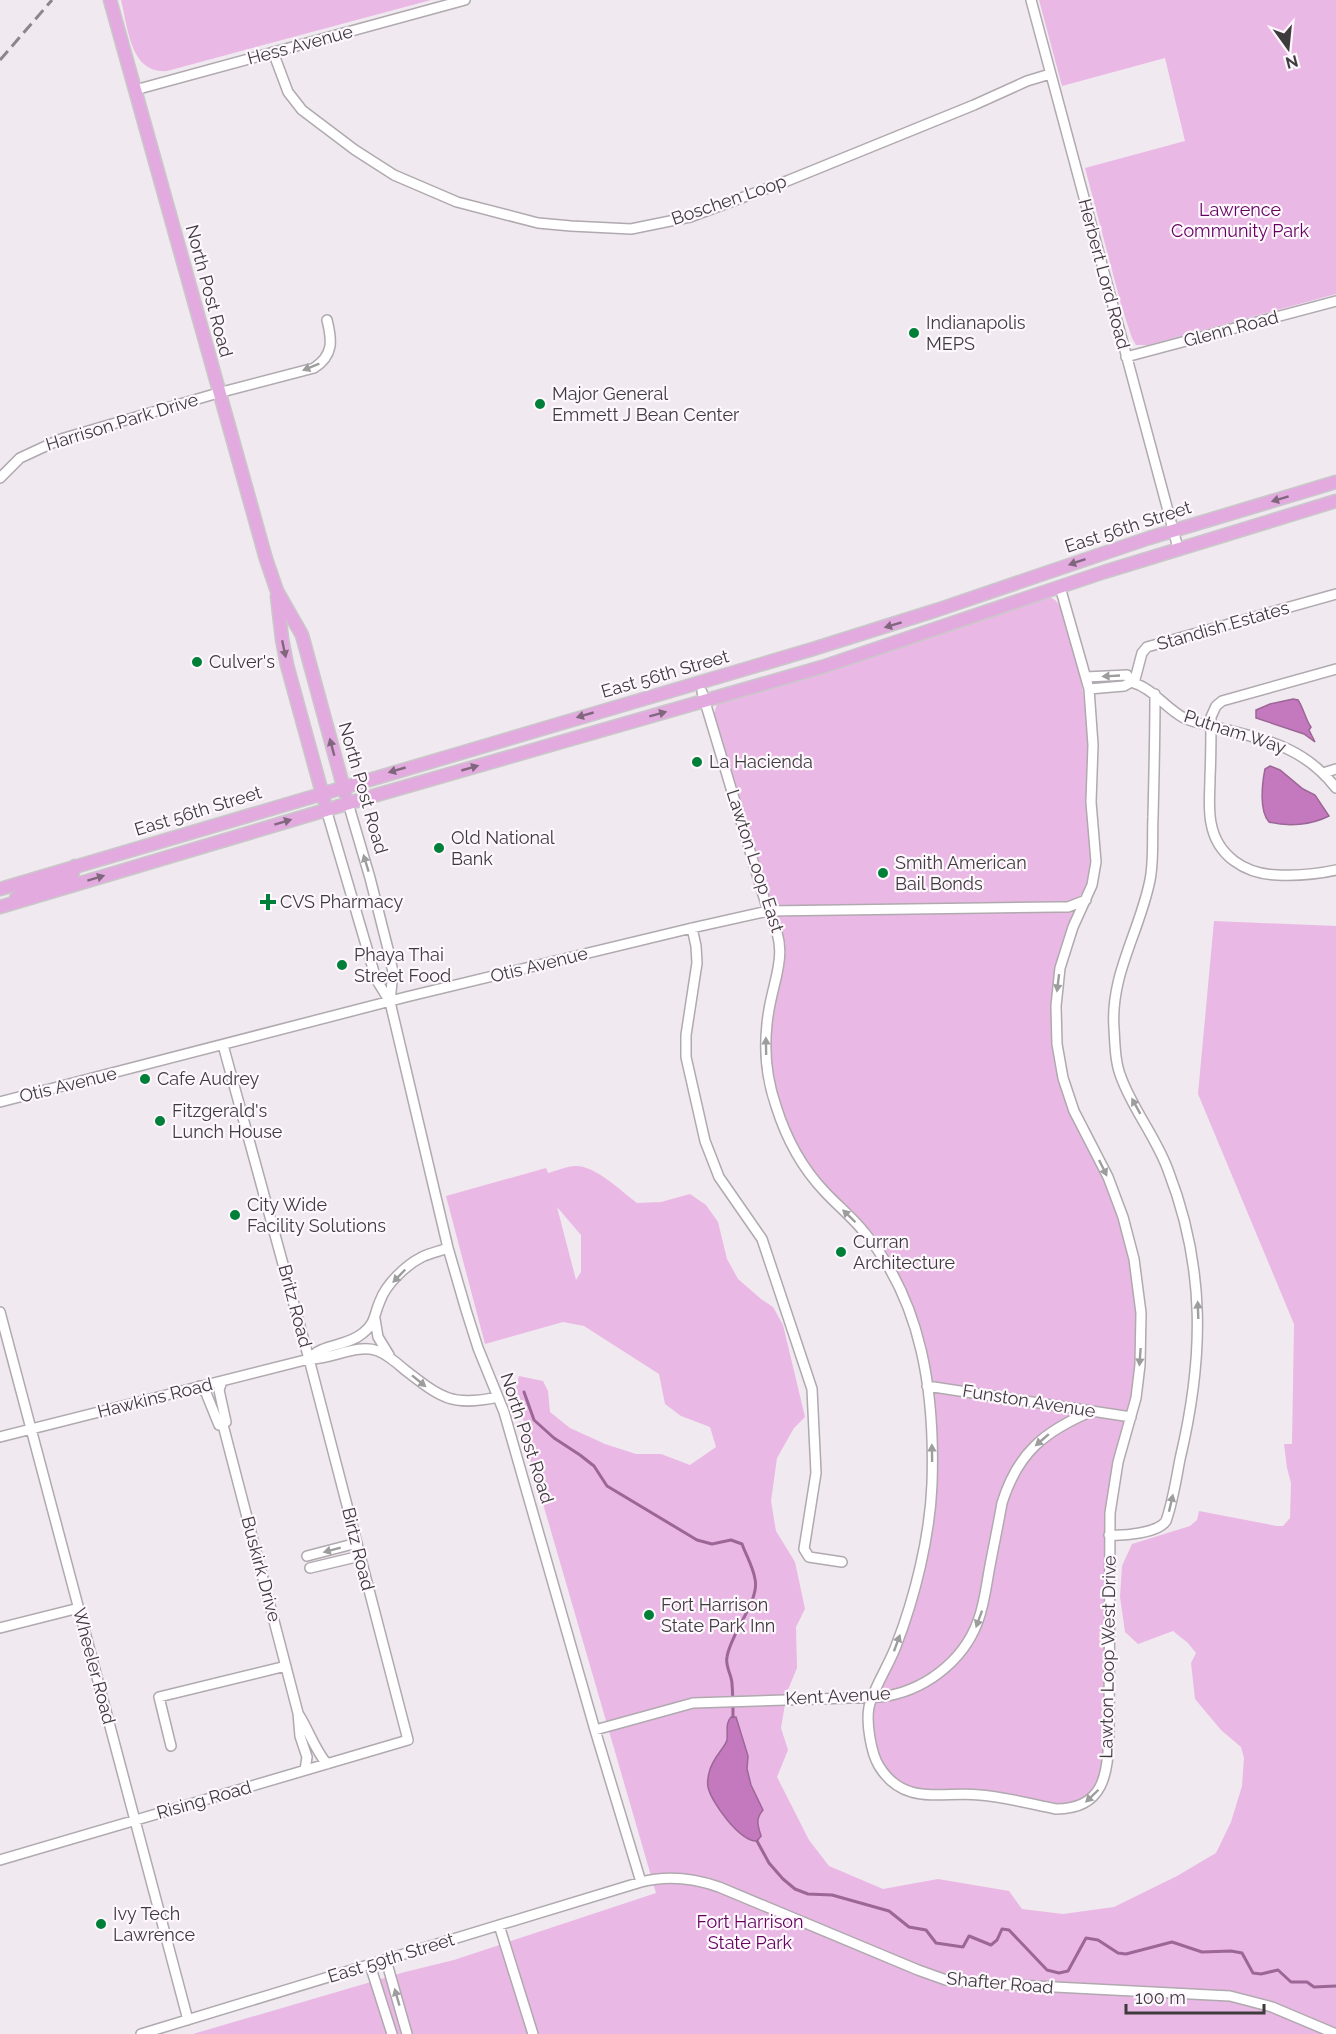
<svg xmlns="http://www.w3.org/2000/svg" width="1336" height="2034" font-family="Raleway,sans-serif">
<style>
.green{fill:#eab8e4;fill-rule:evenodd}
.water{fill:#c479be;stroke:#9c6697;stroke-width:1.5}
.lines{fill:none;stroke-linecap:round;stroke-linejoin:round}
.stream{stroke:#9c6697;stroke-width:3}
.minor-casing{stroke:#b0a9af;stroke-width:12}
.major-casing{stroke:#c9c8c9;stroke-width:15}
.minor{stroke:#fff;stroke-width:9}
.major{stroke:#e3aadf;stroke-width:12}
.rail{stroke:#8b868a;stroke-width:3;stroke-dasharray:12 6;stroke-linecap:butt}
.oneway{fill:#9e9d9e}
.oneway2{fill:#80677e}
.poi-dot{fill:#007f38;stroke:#fef7fd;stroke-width:2}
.labels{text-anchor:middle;stroke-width:4.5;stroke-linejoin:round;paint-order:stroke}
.street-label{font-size:18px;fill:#3e3b3d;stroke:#fef7fd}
.park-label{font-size:18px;fill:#630060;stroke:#fef7fd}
.poi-label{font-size:18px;fill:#3e3b3d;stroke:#fef7fd;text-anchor:start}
</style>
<rect width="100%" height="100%" fill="#f0e9ef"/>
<path class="green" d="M121 0H431L167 71C130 74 128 27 121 0Z
M1039 0H1336V294L1148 345H1136L1132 338 1122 308 1085 168 1185 141 1165 58 1062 86Z
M1047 597C1055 598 1058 602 1061 609 1072 643 1082 677 1086 712 1093 763 1091 816 1092 868 1088 884 1085 899 1066 902L779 906 772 904 714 713 717 704Z
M1086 900 1060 968V1061L1134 1259 1140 1365 1113 1487 1109 1734 1098 1791 1066 1809 1010 1800 919 1795 881 1770 868 1715 906 1618 932 1490 923 1357 884 1258 827 1194 783 1127 766 1053 780 959 768 911 1055 907Z
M1214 921 1336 926V2034H193L405 1972 454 1960 656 1893 519 1421 526 1426 513 1398 519 1376 543 1381 548 1391 550 1412 570 1428 605 1444 636 1454H661L690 1465 716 1447 710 1427 681 1416 665 1404 659 1374 584 1326 563 1322 485 1344 446 1196 546 1168 548 1173C556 1171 567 1166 576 1166 596 1166 621 1191 637 1203L661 1202 690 1194 706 1205 718 1222 727 1259 738 1279 761 1299 773 1307 783 1325 805 1417 794 1428 777 1458 771 1501 776 1531 795 1562 805 1609 796 1627 797 1668 787 1692 781 1728 788 1750 777 1777 809 1840 829 1866 883 1889 938 1879 1009 1891 1022 1909 1063 1914 1114 1907 1177 1876 1216 1853 1231 1822 1242 1786 1244 1758 1241 1747 1221 1730 1195 1699 1191 1663 1196 1653 1188 1643 1173 1631 1138 1644 1125 1632 1120 1597 1122 1566 1132 1544 1190 1526 1197 1520 1199 1511 1277 1526H1283L1290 1518 1291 1483 1287 1468 1284 1444H1292L1294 1324 1198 1094ZM557 1207 581 1235V1272L576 1280Z"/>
<path class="water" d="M1293 699 1298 700C1303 707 1307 723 1311 727L1309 730 1315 742 1304 734 1256 718V710L1270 704Z
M1270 766 1280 770 1303 789 1315 795 1329 816C1311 825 1289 827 1269 822 1259 811 1262 784 1265 769Z
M731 1717H736L748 1756 747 1769 751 1785 763 1810C755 1819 758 1826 761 1836L757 1841C740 1842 711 1802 708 1787 707 1782 708 1777 709 1773 712 1758 725 1748 727 1740 728 1731 725 1724 731 1717Z"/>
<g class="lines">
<path class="stream" d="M524 1392 534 1420 554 1438 580 1455 594 1466 607 1486 697 1540 712 1544 731 1540 742 1544C746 1555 753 1567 755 1579 760 1601 731 1632 727 1657 725 1667 732 1675 732 1684 733 1695 733 1706 733 1717
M757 1841 769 1863 783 1879 795 1889 808 1894 832 1895 889 1911 909 1927 926 1930 936 1943 963 1947 969 1936 991 1945 997 1940 1002 1929 1009 1930 1047 1970 1059 1973 1068 1971 1086 1938 1098 1940 1118 1953 1126 1954 1172 1942 1202 1952 1231 1951 1242 1953 1253 1973 1261 1974 1278 1970 1291 1982H1307L1314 1987 1336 1986"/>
<defs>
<path id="minor" d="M1031 0 1178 548
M273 52 288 92 302 110 355 150 394 175 457 202 538 223 571 226 631 229 690 217 787 181 974 105 1027 81 1050 74
M135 90 465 0
M1126 357 1336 301
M0 478 20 458 61 439 218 393 314 368C334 355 332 340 327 320
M1336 669 1222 701 1216 706 1211 717C1211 737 1211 757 1210 777 1210 792 1208 808 1211 823 1217 856 1245 874 1277 875 1299 876 1314 875 1336 870
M1086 677 1127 675 1131 682C1153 688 1164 707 1184 718 1194 723 1208 725 1220 728 1267 740 1304 747 1336 788
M1134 683 1142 653 1147 647 1336 594
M1089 689 1124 686 1131 682
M702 692 768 911C793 956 771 978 767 1024 764 1051 767 1080 776 1106 786 1138 802 1168 825 1192 838 1206 852 1217 864 1232 923 1302 935 1395 932 1484 930 1536 915 1597 896 1646 889 1665 873 1689 869 1707 866 1723 871 1753 879 1766 904 1807 942 1791 980 1795 1005 1797 1031 1804 1056 1809 1104 1809 1108 1774 1109 1734L1110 1513 1118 1462 1136 1398 1140 1365 1141 1313 1134 1259 1123 1217 1108 1177 1074 1111 1063 1078 1057 1044 1056 1006 1060 968 1073 927 1092 885 1096 862 1091 802 1093 745 1089 689 1060 587
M1323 773 1336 769
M348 803 370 878 388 949 393 972 390 1002
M326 809 376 979 390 1002 448 1248 466 1310 478 1348 504 1412 595 1730 641 1882
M692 928 696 946 697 963 686 1035V1057L705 1141 719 1177 762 1239 812 1389 816 1473 804 1549 809 1557 842 1562
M0 1102 406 997 692 928 768 911 1055 907H1068L1086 900
M0 1312 188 2020
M375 1319 378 1337 389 1355
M309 1359C322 1343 347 1347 363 1333 376 1323 374 1314 380 1301 386 1284 406 1265 422 1257 430 1253 440 1251 448 1248
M200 1386 206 1393 219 1425H222L226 1422 219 1390 222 1381
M927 1386 1131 1417
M223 1425 298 1713 300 1736 307 1757 305 1770
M0 1437 309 1359C331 1360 357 1343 378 1351 388 1355 397 1363 405 1370 441 1398 452 1407 498 1397
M1109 1535C1124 1536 1158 1533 1166 1521 1173 1501 1176 1480 1180 1459 1204 1358 1206 1268 1168 1170 1156 1137 1133 1110 1121 1077 1115 1062 1115 1045 1114 1028 1110 975 1140 931 1150 880 1154 860 1152 837 1153 817 1154 776 1155 735 1155 694
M307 1556 357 1543
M310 1568 360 1556
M0 1628 79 1608
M299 1715C309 1731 315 1750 327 1764
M595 1730 693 1703 880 1697C923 1692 963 1662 978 1621 984 1605 986 1588 989 1571 993 1549 998 1526 1002 1503 1018 1452 1045 1431 1092 1411
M171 1746 159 1697 286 1666
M0 1860 408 1740 309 1359 223 1045
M499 1925 533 2034
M386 1960 407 2034
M370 1965 392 2034
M141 2034 641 1882C668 1875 693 1878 719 1887L918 1970 946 1980 976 1983 1230 1996 1272 2007 1336 2034"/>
<path id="major" d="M110 0 266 559 277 591 302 635 345 793
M277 596 282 639 287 665 324 800
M0 889 813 649 937 610 1149 538 1336 482
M16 898 31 889 72 875 75 866
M0 907 373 796 822 667 1104 572 1336 501"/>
</defs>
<use href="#minor" class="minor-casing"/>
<use href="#major" class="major-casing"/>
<use href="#minor" class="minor"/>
<use href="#major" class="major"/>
<path class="rail" d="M0 60 52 0"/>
</g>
<defs><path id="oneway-solid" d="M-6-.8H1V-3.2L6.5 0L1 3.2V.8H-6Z" transform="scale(1.5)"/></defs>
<g class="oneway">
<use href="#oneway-solid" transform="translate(311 367) rotate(158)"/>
<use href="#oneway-solid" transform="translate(1111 676) rotate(177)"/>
<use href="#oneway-solid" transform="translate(366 863) rotate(-107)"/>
<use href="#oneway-solid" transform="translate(1058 983) rotate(97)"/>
<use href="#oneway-solid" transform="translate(766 1046) rotate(-91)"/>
<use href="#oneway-solid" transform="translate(1136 1106) rotate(-119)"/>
<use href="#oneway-solid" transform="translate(1103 1168) rotate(64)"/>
<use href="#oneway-solid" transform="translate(849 1216) rotate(-136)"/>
<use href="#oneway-solid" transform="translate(399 1276) rotate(134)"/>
<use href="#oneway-solid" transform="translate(1198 1310) rotate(-92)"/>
<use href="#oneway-solid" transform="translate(1140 1357) rotate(94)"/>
<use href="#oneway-solid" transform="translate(419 1381) rotate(39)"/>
<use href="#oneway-solid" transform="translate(1042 1440) rotate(139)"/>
<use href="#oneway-solid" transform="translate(932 1453) rotate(-91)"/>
<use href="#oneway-solid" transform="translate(1171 1503) rotate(-77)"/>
<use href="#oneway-solid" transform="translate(332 1550) rotate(165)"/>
<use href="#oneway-solid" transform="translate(979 1619) rotate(110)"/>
<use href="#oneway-solid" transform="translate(897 1643) rotate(-70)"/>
<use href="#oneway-solid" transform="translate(1092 1796) rotate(136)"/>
<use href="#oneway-solid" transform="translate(397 1997) rotate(-106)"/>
</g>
<g class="oneway2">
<use href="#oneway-solid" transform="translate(1280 499) rotate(163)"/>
<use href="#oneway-solid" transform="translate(1077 562) rotate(161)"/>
<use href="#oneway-solid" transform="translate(893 625) rotate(163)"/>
<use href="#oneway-solid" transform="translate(284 649) rotate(78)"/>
<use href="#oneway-solid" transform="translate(658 714) rotate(-15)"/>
<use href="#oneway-solid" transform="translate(585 715) rotate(164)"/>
<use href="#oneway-solid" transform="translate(332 747) rotate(-105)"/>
<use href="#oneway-solid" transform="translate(470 768) rotate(-16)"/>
<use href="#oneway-solid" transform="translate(397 770) rotate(164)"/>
<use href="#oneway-solid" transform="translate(283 822) rotate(-17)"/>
<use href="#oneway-solid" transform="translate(96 878) rotate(-17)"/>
</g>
<g class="poi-dot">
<circle cx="914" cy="333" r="6"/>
<circle cx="540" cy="404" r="6"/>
<circle cx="197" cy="662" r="6"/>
<circle cx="697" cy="762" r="6"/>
<circle cx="439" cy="848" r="6"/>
<circle cx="883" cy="873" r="6"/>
<path d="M265 893h6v6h6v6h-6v6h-6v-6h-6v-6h6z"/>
<circle cx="342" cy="965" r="6"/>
<circle cx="145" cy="1079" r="6"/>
<circle cx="160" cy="1121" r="6"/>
<circle cx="235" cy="1215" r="6"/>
<circle cx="841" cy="1252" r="6"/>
<circle cx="649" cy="1615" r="6"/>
<circle cx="101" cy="1924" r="6"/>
</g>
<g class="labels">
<g class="street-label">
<text transform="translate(300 45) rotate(-15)" y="6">Hess Avenue</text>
<text transform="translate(729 200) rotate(-19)" y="6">Boschen Loop</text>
<text transform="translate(1104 274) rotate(75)" y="6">Herbert Lord Road</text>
<text transform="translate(209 291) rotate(75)" y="6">North Post Road</text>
<text transform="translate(1231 329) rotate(-15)" y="6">Glenn Road</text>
<text transform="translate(122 422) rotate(-17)" y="6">Harrison Park Drive</text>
<text transform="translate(1128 527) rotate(-18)" y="6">East 56th Street</text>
<text transform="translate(1223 626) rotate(-16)" y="6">Standish Estates</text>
<text transform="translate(665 674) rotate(-16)" y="6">East 56th Street</text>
<text transform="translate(1235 732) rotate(18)" y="6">Putnam Way</text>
<text transform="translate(363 788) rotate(74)" y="6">North Post Road</text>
<text transform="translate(198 811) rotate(-17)" y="6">East 56th Street</text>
<text transform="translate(755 861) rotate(72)" y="6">Lawton Loop East</text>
<text transform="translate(539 965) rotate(-14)" y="6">Otis Avenue</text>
<text transform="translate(68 1085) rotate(-14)" y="6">Otis Avenue</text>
<text transform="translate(295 1306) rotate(75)" y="6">Britz Road</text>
<text transform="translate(155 1398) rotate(-14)" y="6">Hawkins Road</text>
<text transform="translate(1029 1401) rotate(9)" y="6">Funston Avenue</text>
<text transform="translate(527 1438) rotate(72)" y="6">North Post Road</text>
<text transform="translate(358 1549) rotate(76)" y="6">Birtz Road</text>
<text transform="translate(261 1569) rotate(75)" y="6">Buskirk Drive</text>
<text transform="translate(1108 1657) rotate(-89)" y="6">Lawton Loop West Drive</text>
<text transform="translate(94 1666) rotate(75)" y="6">Wheeler Road</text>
<text transform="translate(838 1696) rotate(-3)" y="6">Kent Avenue</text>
<text transform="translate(204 1800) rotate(-16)" y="6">Rising Road</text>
<text transform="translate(391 1958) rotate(-17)" y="6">East 59th Street</text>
<text transform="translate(1000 1983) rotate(5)" y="6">Shafter Road</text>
</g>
<g class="park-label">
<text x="1240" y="216">Lawrence<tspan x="1240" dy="21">Community Park</tspan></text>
<text x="750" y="1928">Fort Harrison<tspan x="750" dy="21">State Park</tspan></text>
</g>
<g class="poi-label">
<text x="926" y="329">Indianapolis<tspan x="926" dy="21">MEPS</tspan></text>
<text x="552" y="400">Major General<tspan x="552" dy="21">Emmett J Bean Center</tspan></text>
<text x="209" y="668">Culver's</text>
<text x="709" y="768">La Hacienda</text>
<text x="451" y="844">Old National<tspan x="451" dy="21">Bank</tspan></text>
<text x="895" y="869">Smith American<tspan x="895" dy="21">Bail Bonds</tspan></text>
<text x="280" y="908">CVS Pharmacy</text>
<text x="354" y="961">Phaya Thai<tspan x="354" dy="21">Street Food</tspan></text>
<text x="157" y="1085">Cafe Audrey</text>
<text x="172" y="1117">Fitzgerald's<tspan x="172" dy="21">Lunch House</tspan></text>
<text x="247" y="1211">City Wide<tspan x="247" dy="21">Facility Solutions</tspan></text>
<text x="853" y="1248">Curran<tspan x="853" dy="21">Architecture</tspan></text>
<text x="661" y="1611">Fort Harrison<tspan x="661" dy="21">State Park Inn</tspan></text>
<text x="113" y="1920">Ivy Tech<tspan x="113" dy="21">Lawrence</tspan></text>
</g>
</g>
<g transform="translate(1288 48) rotate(165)" stroke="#fef7fd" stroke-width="4.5" paint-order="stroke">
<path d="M0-4.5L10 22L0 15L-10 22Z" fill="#3e3b3d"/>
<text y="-9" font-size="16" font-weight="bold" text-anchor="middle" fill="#3e3b3d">N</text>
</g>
<path d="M1126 2004v9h138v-9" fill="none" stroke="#3e3b3d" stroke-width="3"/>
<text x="1135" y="2004" font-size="18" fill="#3e3b3d" stroke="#fef7fd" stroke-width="4.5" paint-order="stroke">100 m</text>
</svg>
